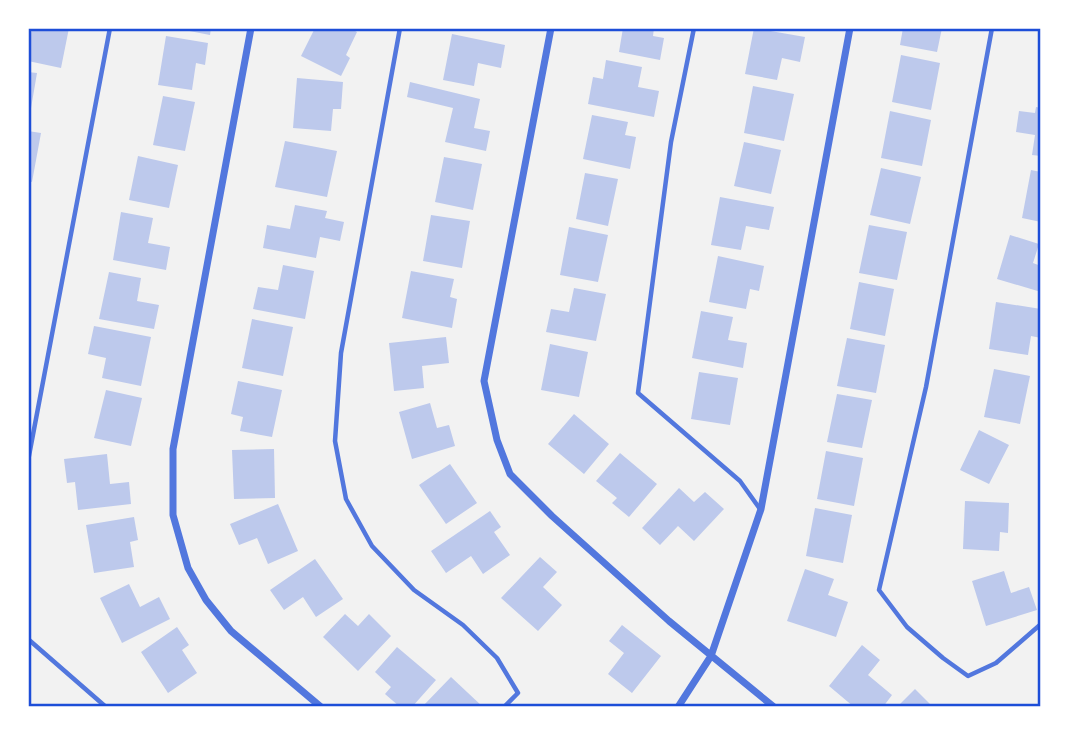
<svg xmlns="http://www.w3.org/2000/svg" width="1069" height="735" font-family="'Noto Sans',sans-serif">
<style>
.building{fill:#bdc9ec}
.lines{fill:none;stroke-linecap:round;stroke-linejoin:round}
.service{stroke:#5277de;stroke-width:4.5}
.minor{stroke:#5277de;stroke-width:7}
.neatline{fill:none;stroke:#1d4ed8;stroke-width:2.5}
</style>
<rect width="100%" height="100%" fill="#f2f2f2"/>
<path class="building" d="M32 28H69L61 68 28 61V38H30Z
M179 28H211L210 35 179 29Z
M315 28H350L357 32 346 55 350 58 341 76 301 56Z
M623 28H654L653 36 664 38 660 60 619 52Z
M754 28 805 37 800 62 782 58 777 80 745 74Z
M903 28H942L937 52 900 45Z
M452 34 505 45 501 68 478 63 474 86 443 80Z
M166 36 208 43 205 65 196 63 192 90 158 85Z
M901 55 940 63 931 110 892 102Z
M606 60 642 67 638 87 659 91 654 117 588 104 593 77 603 79Z
M28 72 37 73 29 120 28 119Z
M297 78 343 82 341 109H333L331 131 293 128Z
M410 82 480 99 474 128 490 131 486 151 445 142 453 108 407 97Z
M753 86 794 94 784 141 744 133Z
M163 96 195 102 185 151 153 145Z
M1036 107 1041 108V156L1032 155 1035 135 1016 132 1019 111 1035 113Z
M890 111 931 120 922 166 881 158Z
M592 115 628 122 625 135 636 137 630 169 583 159Z
M28 131 41 133 32 182 28 181Z
M285 141 337 151 327 197 275 187Z
M744 142 781 150 771 194 734 186Z
M138 156 178 165 169 208 129 200Z
M444 157 482 164 473 210 435 202Z
M881 168 921 177 910 224 870 215Z
M1031 170 1041 172V222L1022 218Z
M585 173 618 179 608 226 576 219Z
M720 197 774 207 769 230 746 226 741 250 711 245Z
M295 205 327 211 325 218 344 222 340 241 320 237 316 258 263 248 267 225 290 229Z
M121 212 153 218 148 243 170 247 166 270 113 260Z
M431 215 470 221 462 268 423 261Z
M869 225 907 232 897 280 859 273Z
M569 227 608 235 598 282 560 275Z
M1010 235 1039 244 1033 263 1041 266V292L997 279Z
M718 256 764 266 759 291 750 289 746 309 709 302Z
M283 265 314 271 305 319 253 309 258 287 278 290Z
M411 271 454 279 450 297 457 299 452 328 402 318Z
M109 272 141 278 137 301 159 305 154 329 99 319Z
M859 282 894 289 885 336 850 329Z
M574 288 606 294 596 341 546 332 551 309 569 312Z
M996 302 1041 309V338L1031 336 1028 355 989 349Z
M701 311 733 317 728 340 747 343 743 368 692 358Z
M252 319 293 327 283 376 242 368Z
M94 326 151 337 141 386 102 378 106 358 88 354Z
M446 337 449 363 422 366 424 388 394 391 389 343Z
M847 338 885 345 876 393 837 386Z
M550 344 588 352 579 397 541 390Z
M994 369 1030 376 1020 424 984 417Z
M699 372 738 378 730 425 691 419Z
M238 381 282 390 272 437 240 431 243 417 231 414Z
M106 390 142 398 131 446 94 438Z
M837 394 872 400 862 448 827 442Z
M430 403 437 428 449 425 455 446 412 459 399 412Z
M574 414 609 444 584 474 548 444Z
M979 430 1009 445 989 484 960 470Z
M274 449 275 498 234 499 232 450Z
M826 451 863 458 854 506 817 499Z
M620 453 657 484 629 517 612 503 617 498 596 481Z
M107 454 110 484 129 482 131 504 78 510 75 482 67 483 64 459Z
M450 464 477 503 446 524 419 485Z
M679 488 694 502 705 492 724 509 694 541 678 526 660 545 642 528Z
M965 501 1009 503 1008 533 1000 532 999 551 963 549Z
M278 504 298 551 268 564 257 538 239 545 230 524Z
M815 508 852 515 843 563 806 556Z
M490 511 501 527 494 532 510 555 483 574 471 556 446 573 431 551Z
M134 517 138 540 130 542 134 567 94 573 86 525Z
M540 557 557 572 543 587 562 605 538 631 501 598Z
M315 559 343 599 316 617 303 597 284 610 270 590Z
M805 569 834 579 828 595 848 602 836 637 787 621Z
M1004 571 1011 593 1029 587 1037 610 986 626 972 581Z
M129 584 140 607 159 597 170 619 122 643 100 598Z
M345 614 358 626 369 614 391 636 358 671 323 637Z
M622 625 661 656 632 693 608 674 624 653 609 641Z
M177 627 189 645 182 650 197 673 168 693 141 652Z
M862 645 880 660 868 675 892 695 883 707H854L829 686Z
M397 647 436 680 412 707H400L385 694 391 687 375 672Z
M451 677 483 707H422Z
M915 689 933 707H897Z"/>
<g class="lines">
<path class="service" d="M400 28 341 353 335 441 346 499 372 546 414 590 463 625 497 658 518 693 504 707
M694 28 671 142 638 393 740 481 760 509
M992 28 926 387 879 590 907 627 943 658 968 676 996 663 1041 624
M28 461 110 28
M28 639 106 707"/>
<path class="minor" d="M251 28 173 449V515L188 568 206 600 231 631 321 707
M551 28 484 381 497 440 510 474 552 516 669 621 774 707
M678 707 711 656 761 509 850 28"/>
</g>
<rect width="1069" height="735" fill="none" stroke="#ffffff" stroke-width="60"/>
<rect x="30" y="30" width="1009" height="675" class="neatline"/>
</svg>
